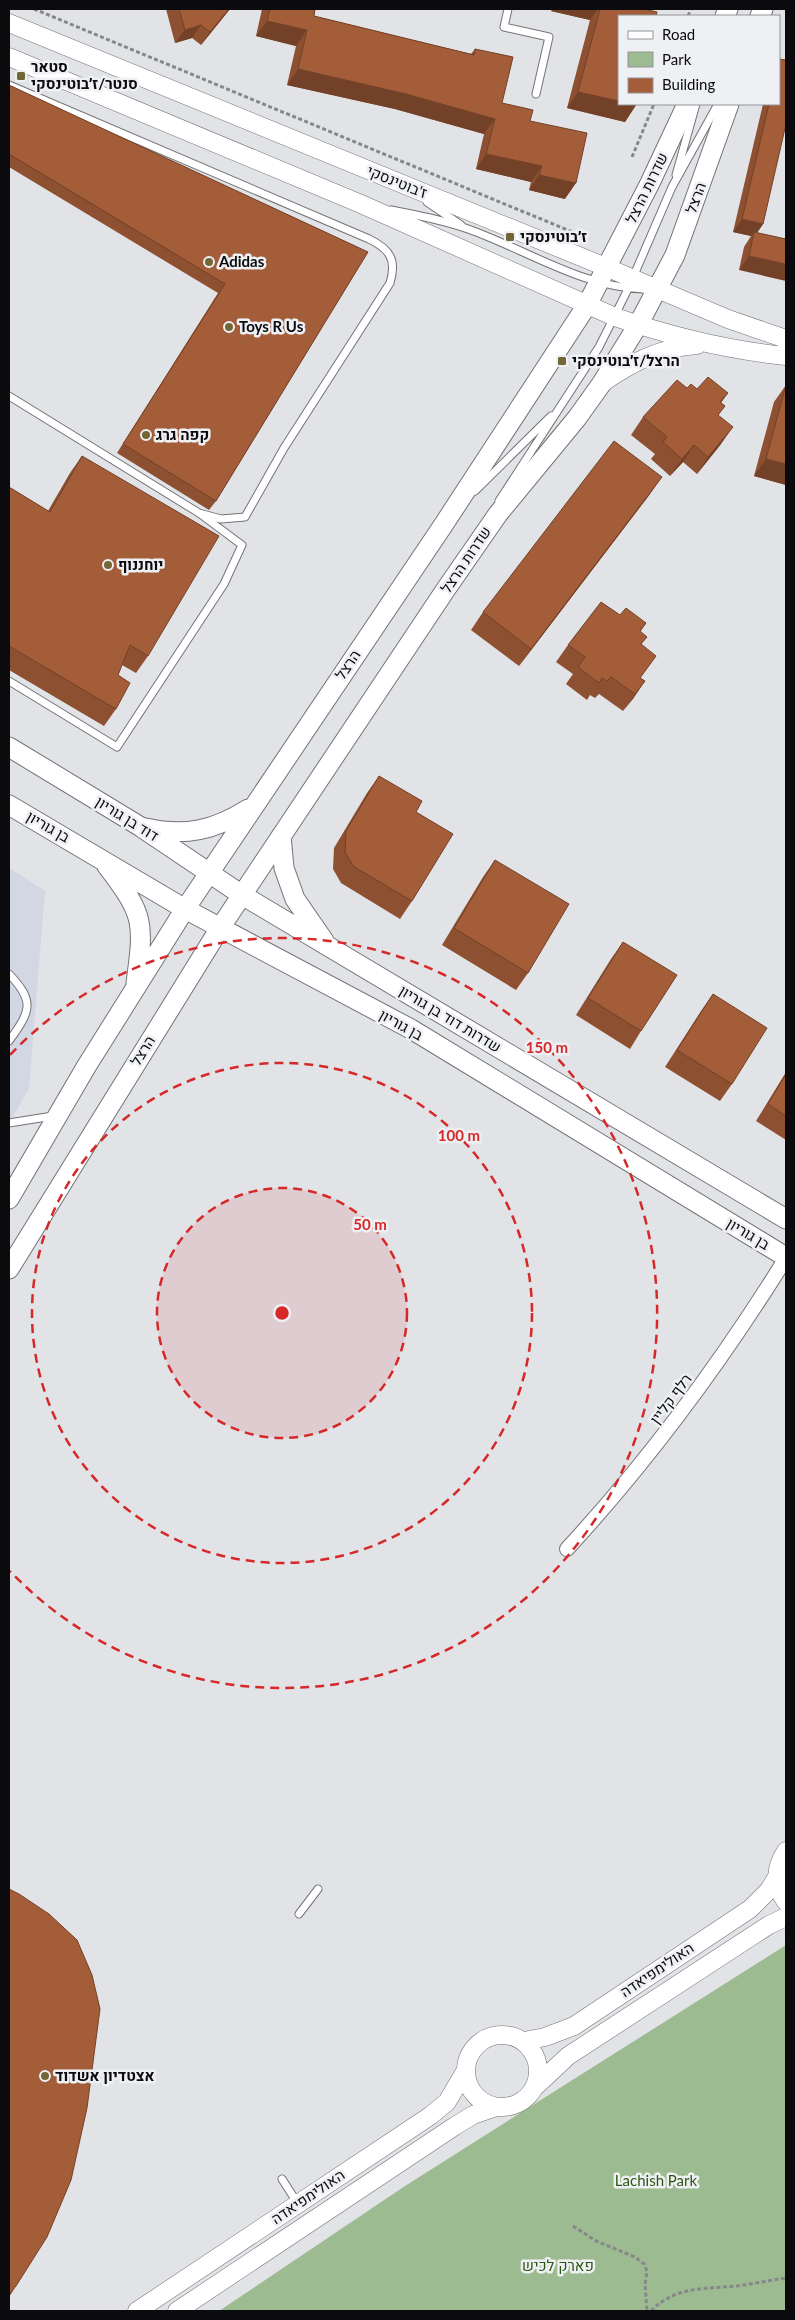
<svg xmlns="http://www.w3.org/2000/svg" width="795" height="2320" font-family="Lato,Heebo,sans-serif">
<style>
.built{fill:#d3d7e3}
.green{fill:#9dbb90}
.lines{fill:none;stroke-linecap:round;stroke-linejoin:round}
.service-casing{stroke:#727377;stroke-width:9}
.minor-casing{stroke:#727377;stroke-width:16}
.tertiary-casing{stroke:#727377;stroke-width:19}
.secondary-casing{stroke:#727377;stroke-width:21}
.path{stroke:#86878a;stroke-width:3;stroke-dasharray:4 2.5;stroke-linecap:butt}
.service{stroke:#fff;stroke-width:7}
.minor{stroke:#fff;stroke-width:14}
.tertiary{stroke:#fff;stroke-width:18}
.secondary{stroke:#fff;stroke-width:19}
.wall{fill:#8d5031}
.shaded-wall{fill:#734128}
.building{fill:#a45d39;stroke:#734128}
.ring{fill:none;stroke:#d62828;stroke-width:2.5;stroke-dasharray:9 6}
.poi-dot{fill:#726734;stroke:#eef0f4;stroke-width:2}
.labels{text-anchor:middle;stroke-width:5;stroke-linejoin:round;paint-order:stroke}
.poi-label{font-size:15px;font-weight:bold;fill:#0b0b0d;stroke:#eef0f4;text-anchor:start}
.street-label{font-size:15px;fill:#0b0b0d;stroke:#eef0f4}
.park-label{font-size:15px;fill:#2c5712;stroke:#eef0f4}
.centre{fill:#d62828;stroke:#eef0f4;stroke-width:2.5}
.ring-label{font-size:15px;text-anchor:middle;font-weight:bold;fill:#d62828;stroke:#eef0f4;stroke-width:5;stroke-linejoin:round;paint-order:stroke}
</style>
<rect width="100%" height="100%" fill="#e1e3e7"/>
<path class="built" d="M9 868 45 891 29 1088 9 1124Z"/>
<path class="green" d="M786 1945V2311H219L405 2186Z"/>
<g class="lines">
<defs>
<path id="service" d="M508 9 504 27 549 37 536 94
M9 85 369 239C390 249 397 260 390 283L284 448 245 517 221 519 199 513
M676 175 696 104
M427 202 461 225
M391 210C417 215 443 220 468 229 525 249 583 288 644 289
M9 396 199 513 242 545 224 584 117 747 9 681
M475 491 551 416
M499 501 599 347 628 289 672 187 718 104
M9 974C36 1002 30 1012 9 1041
M9 1123 53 1116
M299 1914 318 1889
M282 2179 298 2204"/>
<path id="minor" d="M567 1549C650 1459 722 1361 786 1258"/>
<path id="tertiary" d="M9 23 608 268 728 319 786 339
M9 57 361 204 615 317C670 336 727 350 786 356
M602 383C631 363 661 347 697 345
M786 1851C775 1868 774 1885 786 1902
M466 2071a36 36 0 1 1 72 0a36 36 0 1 1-72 0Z
M524 2041 545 2037 574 2026 750 1909 769 1890 777 1877
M536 2086 568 2056 769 1925 786 1917
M137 2311 430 2116 447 2102 466 2070
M177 2311 455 2126 473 2115 496 2107"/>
<path id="secondary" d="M725 16 728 9
M760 16 763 9
M9 747 141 827 242 895 786 1219
M9 805 185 909 411 1029 786 1257
M146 828C185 837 215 830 248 809
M281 836 284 868 295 899 324 941
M107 866C145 916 144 922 136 983
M9 1199 86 1067 185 909 444 524 587 305 650 183 687 104
M9 1269 220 928 446 589 498 514 577 418 602 383 638 325 675 255 729 104"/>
</defs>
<use href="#service" class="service-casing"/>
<use href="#minor" class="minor-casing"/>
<use href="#tertiary" class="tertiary-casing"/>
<use href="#secondary" class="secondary-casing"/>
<path class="path" d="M34 9 582 236 580 239
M688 16 691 9
M632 157 654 104
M573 2226 596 2241 635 2257 644 2264 647 2271 645 2284 647 2311
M651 2311C675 2286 705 2289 737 2286 753 2284 770 2280 786 2278"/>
<use href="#service" class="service"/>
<use href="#minor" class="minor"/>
<use href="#tertiary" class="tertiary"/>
<use href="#secondary" class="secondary"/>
</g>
<path class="wall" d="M166 9H230L201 45 192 38 175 43Z
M262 9H315L314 16 471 54 475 49 502 103 530 121 565 199 529 190 531 182 476 169 484 134 395 109 287 85 296 46 256 36Z
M552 9H644L636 105 625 122 567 108 590 20 551 11Z
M9 85 368 252 216 501 209 510 117 453 218 293 9 167Z
M763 104H779L763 224 757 233 786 239 739 270 744 247 751 236 733 232Z
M786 385V485L754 476 774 402Z
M687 388 728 393 721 403 725 406 718 415 721 444 697 474 683 462 670 476 651 459 655 454 631 435 643 417Z
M82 456 148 656 136 673 122 665 118 675 116 709 104 726 9 670V487L48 511 70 473Z
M650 494 519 666 471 630 483 612Z
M620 615 646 623 640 632 641 645 640 678 645 681 623 711 599 694 595 698 590 695 587 700 566 684 573 674 556 662 568 645Z
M379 776 416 812 412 901 400 919 341 883 333 869 334 848 367 793Z
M495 860 528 973 516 990 442 945 483 877Z
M623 942 641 1031 630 1049 576 1015 611 959Z
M713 994 732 1084 720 1101 665 1067 701 1011Z
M786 1072V1140L756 1121Z"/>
<path class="shaded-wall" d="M229 9H230L201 45 210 32Z
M553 9H598L590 20 551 11Z
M267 21 307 30 296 46 256 36Z
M201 25 192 38 175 43 185 30Z
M298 69 406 94 495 119 484 134 395 109 287 85Z
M578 92 619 101V104H629L636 105 625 122 567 108Z
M486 154 542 166 531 182 476 169Z
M539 175 576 183 565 199 529 190Z
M742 219 763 224 754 237V232L751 236 733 232Z
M749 256 786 264V281L739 270Z
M733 427 721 444 697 474 708 457Z
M694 445 683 462 670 476 682 459Z
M766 459 786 464V485L754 476Z
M662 477 650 494 519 666 531 649Z
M645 681 633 699 623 711 635 694Z
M16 2286 9 2297V2294Z"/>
<path class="building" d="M179 9H229L210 32 201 25 185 30Z
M270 9H315L314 16 474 55 475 49 513 57 502 103 533 110 530 121 587 133 576 183 539 175 542 166 486 154 495 119 406 94 298 69 307 30 267 21Z
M600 9H644L657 12 656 16H619V101L578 92Z
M779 59 786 60V124L763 224 742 219 769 104H779Z
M9 85 368 252 216 501 123 444 225 284 9 154Z
M754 232 786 239V264L749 256Z
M708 377 728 393 720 402 725 406 718 415 733 427 708 457 694 445 682 459 663 442 667 437 643 417 677 380 687 388 691 384 697 389Z
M786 385V464L766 459Z
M614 441 662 477 531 649 483 612Z
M82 456 219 536 148 656 130 645 118 675 130 683 116 709 9 646V487L50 512Z
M601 602 620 615 626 608 646 623 640 631 647 637 641 644 656 656 640 678 645 681 635 694 611 677 607 681 602 678 599 683 578 667 585 657 568 645Z
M379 776 422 801 416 812 453 834 412 901 353 866 345 852 346 831Z
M495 860 569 904 528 973 454 928Z
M623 942 677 975 641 1031 588 998Z
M713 994 767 1028 732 1084 677 1050Z
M786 1074V1116L768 1104Z
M9 1889 19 1894 49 1914 77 1940 92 1975 100 2009 87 2108 71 2180 47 2237 16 2286 9 2294Z"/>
<circle cx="282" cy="1313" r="125" fill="#d62828" fill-opacity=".12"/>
<g class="ring">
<circle cx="282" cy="1313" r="125"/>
<circle cx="282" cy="1313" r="250"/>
<path d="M10 1055A375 375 0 1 1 10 1571"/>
</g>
<g class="poi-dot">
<rect x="16" y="71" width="10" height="10" rx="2.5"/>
<rect x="505" y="232" width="10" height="10" rx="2.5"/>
<circle cx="209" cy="262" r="5"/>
<circle cx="229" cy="327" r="5"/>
<rect x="557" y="356" width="10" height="10" rx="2.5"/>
<circle cx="146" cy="435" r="5"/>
<circle cx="108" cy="565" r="5"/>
<circle cx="45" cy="2076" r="5"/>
</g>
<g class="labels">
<g class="poi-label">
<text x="31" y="72">סטאר<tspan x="31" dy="17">סנטר/ז׳בוטינסקי</tspan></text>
<text x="520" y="242">ז׳בוטינסקי</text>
<text x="219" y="267">Adidas</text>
<text x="239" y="332">Toys R Us</text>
<text x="572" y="366">הרצל/ז׳בוטינסקי</text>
<text x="156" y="440">קפה גרג</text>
<text x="118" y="570">יוחננוף</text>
<text x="55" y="2081">אצטדיון אשדוד</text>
</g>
<g class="street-label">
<text transform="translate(397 182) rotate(22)" y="5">ז'בוטינסקי</text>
<text transform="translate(647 188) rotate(-64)" y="5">שדרות הרצל</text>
<text transform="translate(696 198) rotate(-70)" y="5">הרצל</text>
<text transform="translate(466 560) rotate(-56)" y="5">שדרות הרצל</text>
<text transform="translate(348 665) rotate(-56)" y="5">הרצל</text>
<text transform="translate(127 819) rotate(32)" y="5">דוד בן גוריון</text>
<text transform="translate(48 827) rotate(30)" y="5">בן גוריון</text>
<text transform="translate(450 1019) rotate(31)" y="5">שדרות דוד בן גוריון</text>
<text transform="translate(401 1025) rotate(29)" y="5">בן גוריון</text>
<text transform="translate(143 1051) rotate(-58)" y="5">הרצל</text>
<text transform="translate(748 1234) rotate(31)" y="5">בן גוריון</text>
<text transform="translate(671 1399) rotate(-53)" y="5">רלף קליין</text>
<text transform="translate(657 1970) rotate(-34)" y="5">האולימפיאדה</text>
<text transform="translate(308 2197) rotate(-34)" y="5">האולימפיאדה</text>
</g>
<g class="park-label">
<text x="656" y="2186">Lachish Park</text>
<text x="558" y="2271">פארק לכיש</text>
</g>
</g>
<circle cx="282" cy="1313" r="8" class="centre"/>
<g class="ring-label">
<text x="547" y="1053">150 m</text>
<text x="459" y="1141">100 m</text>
<text x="370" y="1230">50 m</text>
</g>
<rect width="795" height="2320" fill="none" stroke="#0b0b0d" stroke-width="20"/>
<rect x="618" y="15" width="162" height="90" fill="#eef0f4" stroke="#939498"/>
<rect x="628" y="31" width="25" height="8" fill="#ffffff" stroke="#939498"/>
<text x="662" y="40" font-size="15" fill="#0b0b0d">Road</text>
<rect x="628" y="52" width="25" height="15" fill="#9dbb90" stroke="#939498"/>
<text x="662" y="65" font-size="15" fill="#0b0b0d">Park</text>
<rect x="628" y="78" width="25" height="15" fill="#a45d39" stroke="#939498"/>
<text x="662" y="90" font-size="15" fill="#0b0b0d">Building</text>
</svg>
